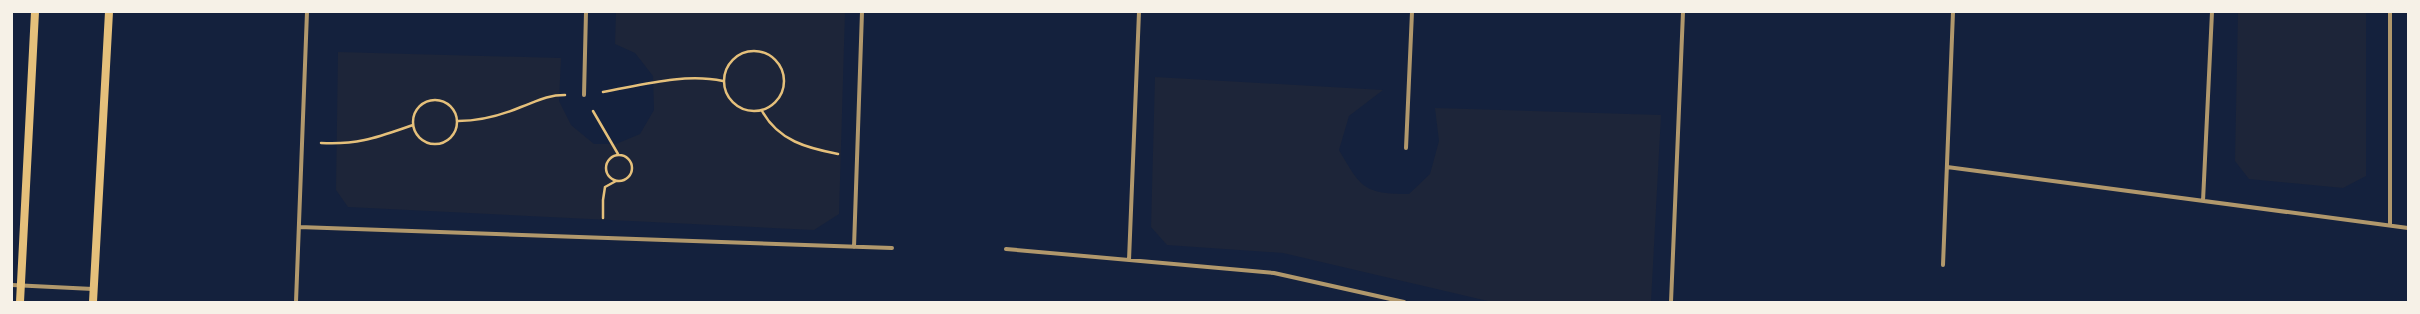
<svg xmlns="http://www.w3.org/2000/svg" width="2420" height="314" font-family="'Sofia Sans Condensed',sans-serif">
<style>
.green{fill:#1d2539}
.lines{fill:none;stroke-linecap:round;stroke-linejoin:round}
.path{stroke:#e5c07b;stroke-width:2.5}
.minor{stroke:#b1986c;stroke-width:4}
.secondary{stroke:#e5c07b;stroke-width:8}
</style>
<rect width="100%" height="100%" fill="#14213d"/>
<path class="green" d="M616 12H845L839 214 814 230 348 207 336 190 338 52 561 58 559 101 571 125 594 144H616L640 134 654 110 653 76 635 53 615 44Z
M2238 12H2366V176L2343 188 2249 179 2235 161Z
M1155 77 1383 90 1349 116 1339 150C1361 188 1364 194 1409 194L1430 174 1439 141 1435 108 1661 115 1651 302H1492L1283 253 1167 245 1151 227Z"/>
<g class="lines">
<path class="path" d="M724 81a30 30 0 1 1 60 0a30 30 0 1 1-60 0Z
M603 92C642 85 684 73 723 81
M413 122a22 22 0 1 1 44 0a22 22 0 1 1-44 0Z
M593 111 618 154
M762 111C779 141 807 148 838 154
M458 121C478 121 502 115 521 107 537 101 547 95 565 95
M321 143C359 145 378 137 413 125
M606 168a13 13 0 1 1 26 0a13 13 0 1 1-26 0Z
M603 218V200L605 187 616 181"/>
<path class="minor" d="M584 95 586 12
M1406 148 1412 12
M1947 167 2408 228
M2203 201 2212 12
M2390 225V12
M299 227 892 248
M854 247 862 12
M1006 249 1274 273 1404 302
M1129 260 1139 12
M1943 265 1953 12
M12 285 93 289
M296 302 307 12
M1671 302 1683 12"/>
<path class="secondary" d="M20 302 35 12
M93 302 109 12"/>
</g>
<rect width="2420" height="314" fill="none" stroke="#f6f1e7" stroke-width="26"/>
</svg>
